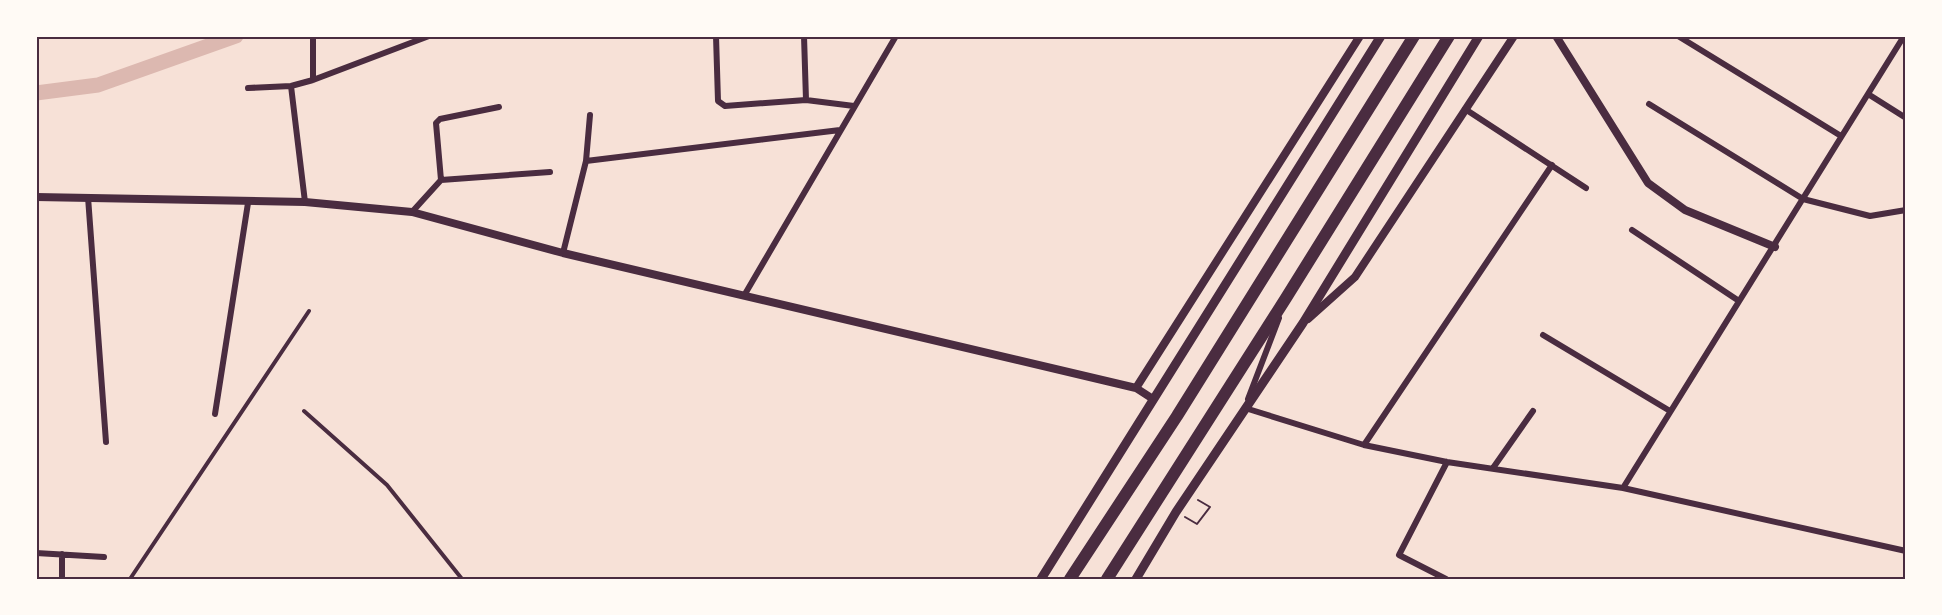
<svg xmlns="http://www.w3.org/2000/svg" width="1942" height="615" font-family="Helvetica,sans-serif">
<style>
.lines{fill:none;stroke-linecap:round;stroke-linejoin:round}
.canal{stroke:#dcb8b0;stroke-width:15}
.path{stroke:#4a2c40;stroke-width:2}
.service{stroke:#4a2c40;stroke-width:4}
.minor{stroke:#4a2c40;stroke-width:6}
.tertiary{stroke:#4a2c40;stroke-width:8}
.secondary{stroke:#4a2c40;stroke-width:9}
.trunk{stroke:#4a2c40;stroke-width:12}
.neatline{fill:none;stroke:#4a2c40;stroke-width:2}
</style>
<rect width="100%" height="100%" fill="#f7e1d7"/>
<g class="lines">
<path class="canal" d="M36 93 98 85 236 36"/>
<path class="path" d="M1185 517 1197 524 1210 507 1198 500"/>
<path class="service" d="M304 411 387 485 462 579
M130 579 309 311"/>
<path class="minor" d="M716 36 718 101 725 106 806 100 854 106
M804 36 806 100
M1678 36 1841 136
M313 80V36
M291 86 305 202
M248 88 291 86 313 80 429 36
M1868 94 1906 118
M1649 104 1803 199 1870 216 1906 210
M1465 109 1586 188
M586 161 840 130
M441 180 436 123 440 119 499 107
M88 197 106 442
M412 212 441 180 550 172
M1632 230 1739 301
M563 253 586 161 590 115
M745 294 896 36
M1543 335 1670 411
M1248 399 1279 318
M1245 408 1364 445 1447 462 1623 488 1906 551
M215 414 248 203
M1364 445 1552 165
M1493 468 1533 411
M1623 488 1904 36
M36 553 104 557
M62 554V579
M1446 579 1399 555 1447 462"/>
<path class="tertiary" d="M1556 36 1648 183 1685 210 1775 247
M36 197 305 202 412 212 563 253 1136 388 1153 399
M1308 319 1355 277 1514 36
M1136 388 1360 36"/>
<path class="secondary" d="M1041 579 1381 36
M1136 579 1176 512 1303 323 1479 36"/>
<path class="trunk" d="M1070 579 1177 416 1414 36
M1107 579 1286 298 1449 36"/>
</g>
<rect width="1942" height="615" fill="none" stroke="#fffaf5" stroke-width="75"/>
<rect x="38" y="38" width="1866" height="540" class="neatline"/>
</svg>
